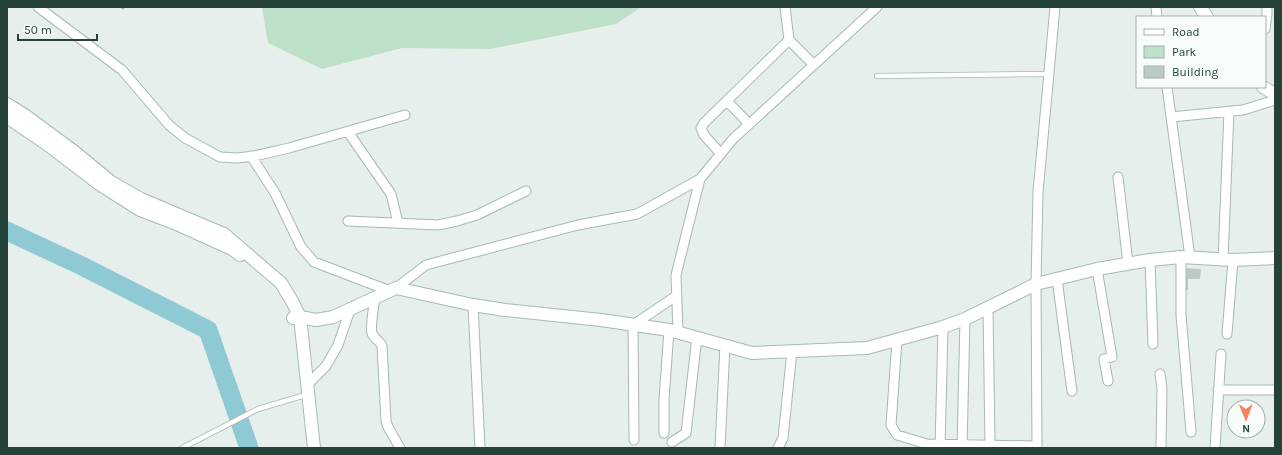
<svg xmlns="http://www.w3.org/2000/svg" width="1282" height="455" font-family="Karla,sans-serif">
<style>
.green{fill:#bfe0c8}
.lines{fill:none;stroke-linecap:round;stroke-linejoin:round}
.river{stroke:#8ec9d4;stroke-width:19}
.building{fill:#bbcac4}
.lane-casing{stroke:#a8b8b2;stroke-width:6}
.street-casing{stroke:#a8b8b2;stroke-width:11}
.secondary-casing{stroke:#a4bbb3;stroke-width:14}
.path{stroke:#86b3a5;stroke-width:2;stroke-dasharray:2 3;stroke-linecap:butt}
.lane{stroke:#fff;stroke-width:4.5}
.street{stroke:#fff;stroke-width:9}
.secondary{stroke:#fff;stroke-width:12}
</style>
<rect width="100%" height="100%" fill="#e6efeb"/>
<path class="green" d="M262 7H641L616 24 490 49 402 48 322 69 268 43Z"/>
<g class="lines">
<path class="river" d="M7 231 82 266 208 330 249 448"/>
</g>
<path class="building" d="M1183 268 1201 269 1200 279H1188V290H1182Z"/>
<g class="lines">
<defs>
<path id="lane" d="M877 76 1048 74
M182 448 258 409 302 396"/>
<path id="street" d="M38 7 122 70 169 125 185 138 220 157 237 158 254 156 289 148 405 115
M785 7 789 40 814 65
M1156 7 1157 17
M1265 29 1267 14V7
M1167 87 1190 257
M727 101 749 124
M1171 117 1243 110 1275 100
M348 132 391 194 398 223
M721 154 704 135 701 128 704 123 789 40
M251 156 275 193 301 247 314 262 390 291
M1118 177 1128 264
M348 221 438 225 457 221 477 215 526 191
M1181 257V315L1191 432
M1223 259 1229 111
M1150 260 1153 344
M1097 269 1112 357 1104 359 1108 381
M1057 279 1072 391
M396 288 426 265 578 225 637 214 700 179
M375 297C374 305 370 327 372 333 374 339 380 341 382 346L386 421 388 427 400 448
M473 305 480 448
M988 308 990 445
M678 332 676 275 700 179 733 139 877 7
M1227 334 1233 260
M897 340 891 425 897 435 927 444 1037 446
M1160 374 1162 388 1161 448
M307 385 326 366 338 345 350 310
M1218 390H1275
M664 433V399L669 330
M634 440 633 325 676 296
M672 442 686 433 697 337
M720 448 725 345
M778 448 783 438 792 351
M940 448 943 327
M962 448 965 319
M1037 448 1036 284 1038 192 1055 7
M1215 448 1221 354"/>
<path id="secondary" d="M1200 7 1207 17
M1263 87 1275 94
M7 104 26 116 76 153 111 182 141 199 224 234 281 283 292 301 300 317 314 448
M7 117 48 145 99 184 140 210 179 225 232 249 240 255
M293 318 300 317 316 320 333 317 396 288 473 305 505 310 601 320 669 330 752 353 867 348 943 327 965 319 1036 284 1097 269 1150 260 1181 257 1233 260 1275 258"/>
</defs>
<use href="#lane" class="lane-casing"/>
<use href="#street" class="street-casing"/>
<use href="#secondary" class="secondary-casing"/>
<path class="path" d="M122 9 125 7"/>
<use href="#lane" class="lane"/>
<use href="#street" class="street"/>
<use href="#secondary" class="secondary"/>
</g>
<rect width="1282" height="455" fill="none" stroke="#24423a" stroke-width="16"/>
<rect x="1136" y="16" width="130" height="72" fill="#f7fbf9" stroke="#a3b1ad"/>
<rect x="1144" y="29" width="20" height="6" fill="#ffffff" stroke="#a3b1ad"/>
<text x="1172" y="36" font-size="12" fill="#24423a">Road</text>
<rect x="1144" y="46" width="20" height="12" fill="#bfe0c8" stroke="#a3b1ad"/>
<text x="1172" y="56" font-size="12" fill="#24423a">Park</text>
<rect x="1144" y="66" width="20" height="12" fill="#bbcac4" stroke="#a3b1ad"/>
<text x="1172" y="76" font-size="12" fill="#24423a">Building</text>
<g transform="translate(1246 419) rotate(179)"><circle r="19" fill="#f7fbf9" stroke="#a3b1ad"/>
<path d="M0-3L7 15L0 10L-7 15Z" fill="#f4845f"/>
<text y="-6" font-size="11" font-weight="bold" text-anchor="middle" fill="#24423a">N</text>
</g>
<path d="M18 34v6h79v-6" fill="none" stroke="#24423a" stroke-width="2"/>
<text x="24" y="34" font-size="12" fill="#24423a" stroke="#f7fbf9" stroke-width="3" paint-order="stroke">50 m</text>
</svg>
